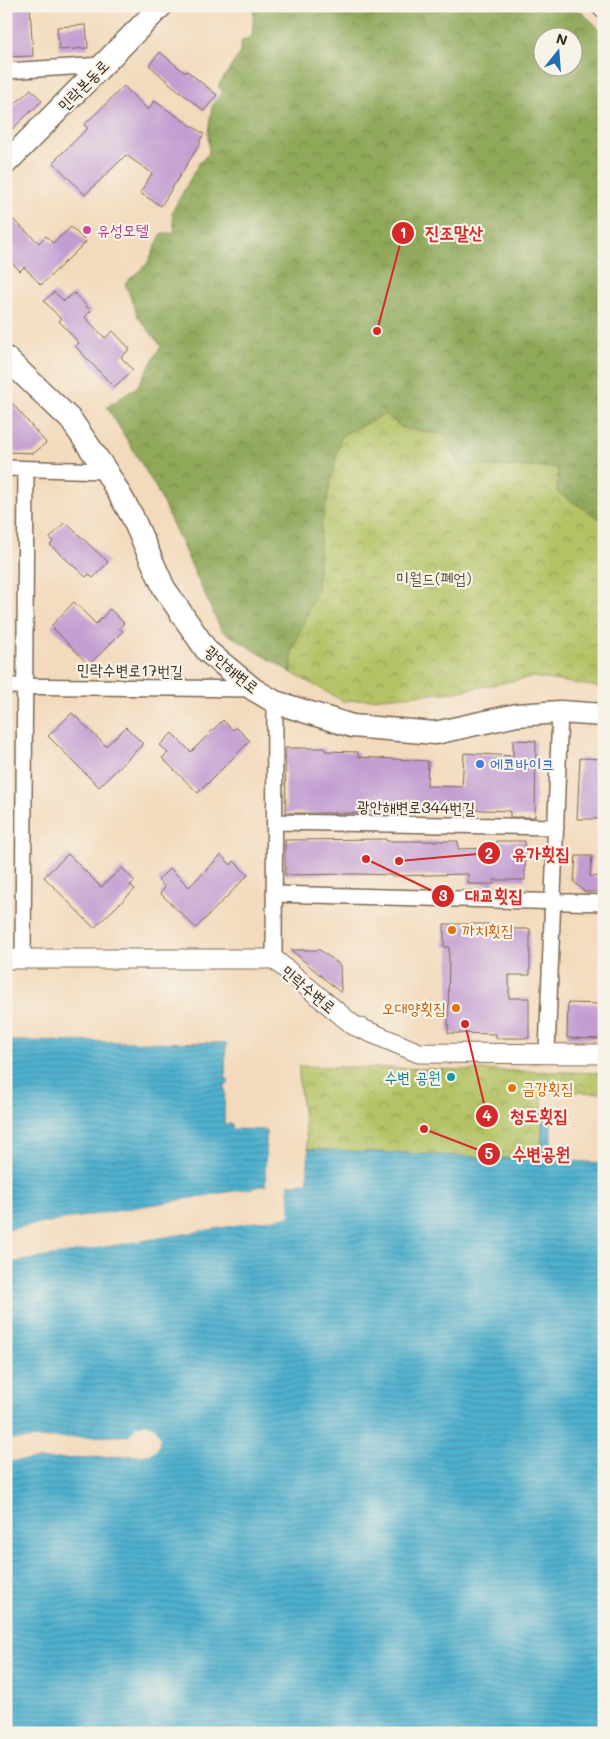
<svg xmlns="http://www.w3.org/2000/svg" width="610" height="1739" font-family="Mali,'Poor Story',sans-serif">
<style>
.forest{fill:url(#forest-crowns);stroke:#65693c;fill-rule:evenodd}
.park{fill:url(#park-crowns);stroke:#787642}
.water{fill:url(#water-rules);stroke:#466e76}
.pier{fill:#f3dabc}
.building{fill:#c29dd1}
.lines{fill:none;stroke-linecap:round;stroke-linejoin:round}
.minor-casing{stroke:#7b6855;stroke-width:18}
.tertiary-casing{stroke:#7b6855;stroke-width:21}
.secondary-casing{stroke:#7b6855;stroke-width:25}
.minor{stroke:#fff;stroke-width:15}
.tertiary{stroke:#fff;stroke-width:19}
.secondary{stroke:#fff;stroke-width:22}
.hotel-dot{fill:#d1479c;stroke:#f7f3e8;stroke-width:2}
.shop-dot{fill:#3f7fe0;stroke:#f7f3e8;stroke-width:2}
.food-dot{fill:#e8710a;stroke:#f7f3e8;stroke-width:2}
.culture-dot{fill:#0f9aa8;stroke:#f7f3e8;stroke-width:2}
.labels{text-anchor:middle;stroke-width:4.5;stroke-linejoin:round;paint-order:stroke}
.street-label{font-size:16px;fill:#3b2a1e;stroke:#f7f3e8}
.hotel-label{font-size:16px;fill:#b23c85;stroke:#f7f3e8;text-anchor:start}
.park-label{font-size:16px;fill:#595030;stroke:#f7f3e8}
.shop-label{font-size:16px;fill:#366cbe;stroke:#f7f3e8;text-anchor:start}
.food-label{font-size:16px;fill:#c56008;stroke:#f7f3e8;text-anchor:start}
.culture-label{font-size:16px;fill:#0d838f;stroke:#f7f3e8;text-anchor:end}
.leader{fill:none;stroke:#d62828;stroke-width:2}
.callout-dot{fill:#d62828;stroke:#f7f3e8;stroke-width:2}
.mark-label{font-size:15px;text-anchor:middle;font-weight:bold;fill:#fff}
.callout-label{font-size:18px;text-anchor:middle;font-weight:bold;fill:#d62828;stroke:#f7f3e8;stroke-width:4.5;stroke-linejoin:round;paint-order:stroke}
</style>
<defs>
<pattern id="forest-crowns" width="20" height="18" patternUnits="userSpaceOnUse" patternTransform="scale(1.25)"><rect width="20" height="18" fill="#8fa85a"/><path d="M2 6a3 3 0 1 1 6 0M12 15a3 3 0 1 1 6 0" fill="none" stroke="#76894a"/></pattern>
<pattern id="park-crowns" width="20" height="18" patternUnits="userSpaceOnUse" patternTransform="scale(1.25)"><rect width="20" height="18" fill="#b4c265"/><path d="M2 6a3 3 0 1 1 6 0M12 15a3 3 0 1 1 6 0" fill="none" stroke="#949e53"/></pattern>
<pattern id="water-rules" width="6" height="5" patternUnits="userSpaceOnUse" patternTransform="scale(1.25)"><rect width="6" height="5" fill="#50b1cf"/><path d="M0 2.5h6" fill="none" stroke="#4490a7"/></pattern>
</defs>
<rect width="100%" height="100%" fill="#f7f3e8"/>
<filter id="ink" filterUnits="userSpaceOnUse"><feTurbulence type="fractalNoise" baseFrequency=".02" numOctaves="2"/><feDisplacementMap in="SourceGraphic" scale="10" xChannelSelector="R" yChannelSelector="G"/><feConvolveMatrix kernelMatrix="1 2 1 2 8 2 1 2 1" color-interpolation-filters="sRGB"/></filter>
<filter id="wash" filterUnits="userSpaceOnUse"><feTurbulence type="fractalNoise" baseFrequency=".0096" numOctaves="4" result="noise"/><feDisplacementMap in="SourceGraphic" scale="20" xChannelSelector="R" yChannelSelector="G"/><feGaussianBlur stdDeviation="1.12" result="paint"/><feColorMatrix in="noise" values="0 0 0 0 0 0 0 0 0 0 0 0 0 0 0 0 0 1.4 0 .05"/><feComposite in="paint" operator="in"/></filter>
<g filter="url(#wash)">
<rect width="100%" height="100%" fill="#f3dabc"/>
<path class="forest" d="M254 6H575L604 33V519H600L557 492 558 468 459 465 445 435 402 428 321 527 317 590 292 651V673L221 630 156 488 107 407 137 387 161 346 138 317 125 283 147 264 162 233H175L172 212 199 163 209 153 208 133 212 106 223 92 218 86 239 55 242 40 252 37ZM542 38H572V68H542Z"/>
<path class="park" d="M385 414 402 428 446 435 459 465 558 468 557 492 600 519H604V688L533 677 455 692 343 701 292 673V651L317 590 321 527 341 436Z
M299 1066 604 1073V1093L542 1091V1160L308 1149 299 1082Z"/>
<path class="water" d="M6 1041 226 1043 225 1079H228V1084H225L224 1124H232V1129L266 1130V1186L6 1230Z
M543 1110H551V1160L604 1163V1733H6V1461L145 1455 154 1451 160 1443 156 1428 141 1424 129 1436 6 1440V1263L289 1216 288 1184 307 1182 308 1149 541 1160Z"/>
<path class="pier" d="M266 1148H268V1186L267 1189 6 1233V1230L266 1186Z
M305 1149H308L307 1182 288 1184 290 1216 6 1263V1260L287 1214 286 1183 288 1181 305 1180Z
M146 1423 156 1428 160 1438 158 1448 150 1454 6 1461V1458L149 1451 156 1446 158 1438 154 1430 146 1426 137 1428 129 1439 6 1442V1440L129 1436 136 1426Z"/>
<g id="blocks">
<path class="building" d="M6 6H30L33 56 6 57Z
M86 25 88 48 59 50 57 27Z
M160 52 185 73 187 71 217 95 204 111 174 87 149 65Z
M124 86 148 110 154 101 204 134 199 141 201 142 161 206 140 193 152 173 126 155 85 195 53 162 88 128 84 125Z
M31 89 42 101 6 135V112Z
M6 213 39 243 46 236 53 243 71 227 86 242 41 285 24 267 20 271 6 257Z
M54 292 64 301 74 293 91 311 85 317 105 338 113 331 130 349 121 357 133 370 114 387 75 346 79 343 59 321 61 319 44 301Z
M6 396 46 443 34 453 6 452Z
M65 522 108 562 93 578 89 574 86 577 50 545 53 542 50 538Z
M74 602 96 624 110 609 124 623 119 628 123 631 89 665 51 626Z
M72 713 106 746 126 727 143 744 99 787 48 736Z
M223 720 233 730 236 727 250 741 198 793 162 758 168 753 160 745 172 733 191 752Z
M513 740 536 741 535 817H510V811L428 808 392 807V811L359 810V813H286L285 748H325V751L358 752V757L428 761 427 786 462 787 464 753 513 756Z
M580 758 604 759V819H577Z
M386 839V841H458V849L496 848V841H525V880H494V884H468V874L391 876V875L357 874 285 875V840Z
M68 854 101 887 122 868 135 881 130 885 135 889 94 928 44 877Z
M221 855 231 865 234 861 248 875 196 928 160 893 165 888 158 880 170 868 189 887Z
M576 856H592L590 876 603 877 602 892H585L574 882Z
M444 924H491L490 929H530V975H509V998H529V1038H496V1034L448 1033 449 947H444Z
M291 950H320L340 965 341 993Z
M568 1003 604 1004V1039L567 1038Z"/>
</g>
</g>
<g filter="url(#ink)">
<use href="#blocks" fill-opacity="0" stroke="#7b6855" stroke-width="1"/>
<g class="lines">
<defs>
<path id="minor" d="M6 71 103 65
M6 468 106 471
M6 686 253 689
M275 822 556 827
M274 894 604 903
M23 959 26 469
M274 959 275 702
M547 1052 560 712"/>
<path id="tertiary" d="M6 959H274L353 1025 419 1053 604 1054"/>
<path id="secondary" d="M603 6 604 7
M6 163 161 6
M6 358 71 420 106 471 132 516 164 588 207 651 253 689 275 702 352 726 435 733 517 715 560 712 604 715"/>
</defs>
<use href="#minor" class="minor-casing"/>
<use href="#tertiary" class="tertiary-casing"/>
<use href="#secondary" class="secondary-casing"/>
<use href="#minor" class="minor"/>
<use href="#tertiary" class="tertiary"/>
<use href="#secondary" class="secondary"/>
</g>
</g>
<circle class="hotel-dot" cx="87" cy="230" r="5"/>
<circle class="shop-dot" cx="480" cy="764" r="5"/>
<g class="food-dot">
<circle cx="452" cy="930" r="5"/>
<circle cx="456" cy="1008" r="5"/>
<circle cx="512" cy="1088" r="5"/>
</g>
<circle class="culture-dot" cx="451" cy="1077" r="5"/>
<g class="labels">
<g class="street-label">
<text transform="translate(83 85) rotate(-45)" y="6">민락본동로</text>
<text transform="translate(232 669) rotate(40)" y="6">광안해변로</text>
<text transform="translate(130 670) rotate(1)" y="6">민락수변로17번길</text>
<text transform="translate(416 807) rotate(1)" y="6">광안해변로344번길</text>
<text transform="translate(309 989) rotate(40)" y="6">민락수변로</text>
</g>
<g class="hotel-label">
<text x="97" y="236">유성모텔</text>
</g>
<g class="park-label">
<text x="434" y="584">미월드(폐업)</text>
</g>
<g class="shop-label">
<text x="490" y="770">에코바이크</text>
</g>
<g class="food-label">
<text x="462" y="936">까치횟집</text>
<text x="446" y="1014" text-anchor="end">오대양횟집</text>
<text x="522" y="1094">금강횟집</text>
</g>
<g class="culture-label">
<text x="441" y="1083">수변 공원</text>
</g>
</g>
<path class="leader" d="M377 331L403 233M399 861L489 853M366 859L443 896M465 1024L487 1116M424 1129L489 1154"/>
<g class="callout-dot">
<circle cx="377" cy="331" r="5"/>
<circle cx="399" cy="861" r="5"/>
<circle cx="366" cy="859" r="5"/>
<circle cx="465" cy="1024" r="5"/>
<circle cx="424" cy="1129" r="5"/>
<circle cx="403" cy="233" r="12"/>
<circle cx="489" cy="853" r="12"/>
<circle cx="443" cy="896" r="12"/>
<circle cx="487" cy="1116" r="12"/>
<circle cx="489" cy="1154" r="12"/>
</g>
<g class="mark-label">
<text x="403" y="238">1</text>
<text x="489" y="859">2</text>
<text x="443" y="901">3</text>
<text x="487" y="1121">4</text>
<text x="489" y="1159">5</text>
</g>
<g class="callout-label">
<text x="454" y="239">진조말산</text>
<text x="541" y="860">유가횟집</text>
<text x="494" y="902">대교횟집</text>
<text x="539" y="1122">청도횟집</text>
<text x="541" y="1160">수변공원</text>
</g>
<rect width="610" height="1739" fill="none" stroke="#f7f3e8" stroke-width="25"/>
<g transform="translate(558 52) rotate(17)"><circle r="24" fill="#f7f3e8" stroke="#aca397"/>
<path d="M0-4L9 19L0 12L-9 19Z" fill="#1f6fb2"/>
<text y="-8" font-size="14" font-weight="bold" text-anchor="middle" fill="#3b2a1e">N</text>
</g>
</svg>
